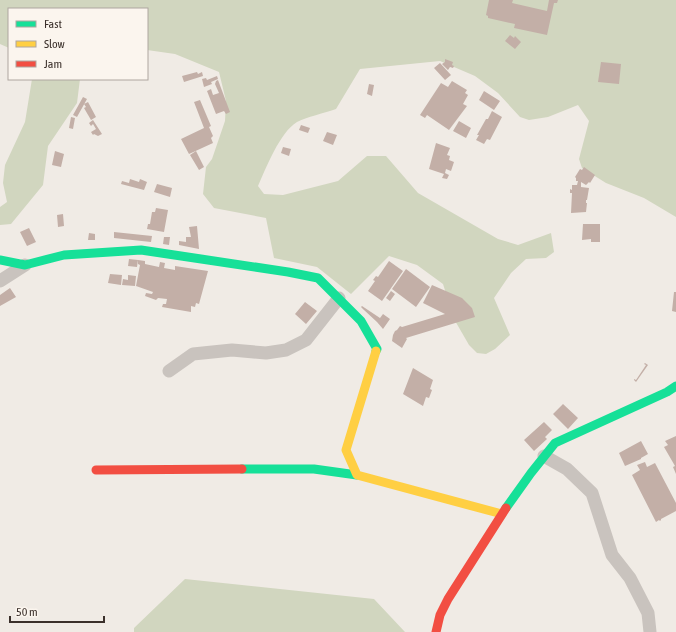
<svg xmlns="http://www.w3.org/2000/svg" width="676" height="632" font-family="'Asap Condensed',sans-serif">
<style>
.green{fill:#d1d6bf}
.building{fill:#c3afa7}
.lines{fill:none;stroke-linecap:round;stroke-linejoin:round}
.street{stroke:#c9c3be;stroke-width:13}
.fast{stroke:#16e098;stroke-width:9}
.slow{stroke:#ffcf43;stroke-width:9}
.jam{stroke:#f24e42;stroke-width:9}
</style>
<rect width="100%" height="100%" fill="#f0ebe5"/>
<path class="green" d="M0 0H676V217L644 198 606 183 582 168 579 159 589 121 578 105 548 117 529 120 520 117 498 93 475 76 440 61 360 69 336 109C325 113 306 117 297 122 280 132 266 168 258 186L264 194 283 195 338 181 367 156H386L418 193 498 239 518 245 551 233 554 252 546 258 526 259 511 273 494 298 510 335 495 349 486 354 477 353 469 345 454 319 443 284 417 265 389 256 351 294 317 267 274 258 266 218 214 208 203 194 206 167 212 159 225 121 226 101 219 72 175 54 147 50V9H9V48L0 44Z
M32 79H80L77 103 48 146 43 185 11 224 0 225V207L7 202 3 183 5 165 25 122Z
M185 579 374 599 405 632H134V628Z"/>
<path class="building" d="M489 0H513L512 3 547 11 549 0H558L557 3H554L547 35 514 28 515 24 488 18V16L486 15Z
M510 35 514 38 515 36 521 42 515 49 505 41Z
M445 59 453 62 452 65 454 66 453 68 450 67 448 70 442 64 445 62Z
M601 62 621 64 619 84 598 82Z
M440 63 451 75 445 80 434 68Z
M197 72 198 74 202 72 203 76 184 82 182 76Z
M217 76 218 79 211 82 212 84 204 87 202 79 206 78 207 80Z
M218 80 230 112 226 114 224 111 216 114 207 91 211 89 213 95 219 93 215 84 216 81Z
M452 81 467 90 465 93 468 95 463 104 467 106 449 130 427 115 425 118 420 115 441 83 448 87Z
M369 84 374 85 372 96 367 94Z
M484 91 500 101 494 110 479 100Z
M83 97 87 99 77 117 73 115Z
M200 100 211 126 209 127 213 136 211 138 213 143 189 154 181 139 204 128 194 102Z
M88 102 96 117 91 120 84 108 86 107 84 104Z
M492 111 502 117 490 140 487 139 484 144 476 140 479 135H477L486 119H488Z
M71 117 75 118 73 129 69 128Z
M93 120 102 134 98 136 94 134 93 135 91 132 96 129 93 124 91 126 89 123Z
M459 121 471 128 466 138 453 131Z
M301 125 310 128 308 133 299 130Z
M327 132 337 135 333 145 323 141Z
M436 143 450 148 447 155 450 156 449 160 454 162 451 171 446 169 445 173 449 175 447 179 442 178 444 174 429 169Z
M283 147 291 149 289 156 281 153Z
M55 151 64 154 61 167 52 165Z
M196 151 204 167 199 170 190 155Z
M584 167 595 175 590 183 589 182 586 185 581 182V187L589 188 587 200H586V203H587L586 212 571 213 572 193H570V189L572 190V185H577L578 181H576V178L575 177 580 169 582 170Z
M130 179 139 182 140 179 147 182 144 190 121 184 122 181 129 183Z
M157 184 172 188 170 197 154 192Z
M156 208 168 210 164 232 147 229 148 224H150L152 212H155Z
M63 214 64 226 58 227 57 215Z
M583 224H600V242H591V239L582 240Z
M197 226 199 249 179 245V241L186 242V237H191L189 227Z
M29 228 36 242 27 246 20 232Z
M114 232 152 236 151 242 114 238Z
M89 233 95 234V240H88Z
M164 237H170L169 245 163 244Z
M129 259 138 260 137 267 128 266Z
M138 260 145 261V264L159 267 160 262 165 263 164 268 175 270V266L208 271 199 304 196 303 195 307 191 306V312L162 307 163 304H166L167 299 158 298 156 300 145 296 146 293 152 294 153 292 136 286 140 265 138 264Z
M389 261 403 271 382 301 368 291 375 281 373 280 376 276 378 277Z
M406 269 430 287 416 307 392 289Z
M110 274 122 275 121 285 108 283Z
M128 275 136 276 135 286 122 285 123 279 128 280Z
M432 285 462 298 472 308 475 317 406 338 407 339 402 348 392 341 393 335 395 331 397 330 400 326 402 327 445 314 423 303Z
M10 288 16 297 0 306V295Z
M391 291 395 294 390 301 386 298Z
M674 292H676V312L672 311Z
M305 302 317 311 306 324 295 314Z
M362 306 380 318 383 314 390 319 383 329 377 322 364 310 361 307Z
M645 363 648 365 636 382 634 380V379L636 380 646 365 644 364Z
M413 368 433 380 430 389 432 390 429 398 426 397 423 406 403 394Z
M563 404 578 418 568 429 553 414Z
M544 422 552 430 545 437 547 439 534 451 524 440Z
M676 436V474L673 467 675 466 664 447 668 445 665 441Z
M641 441 648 454 641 458V459L625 466 619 453Z
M645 462 647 467 655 463 676 503V511L661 519V520L660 521 659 520 656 522 632 475 640 470 637 465Z"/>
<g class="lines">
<path class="street" d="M0 281 25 265
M169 371 193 354 232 350 266 353 286 350 306 340 339 298
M544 456 567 469 592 493 612 555 630 578 648 613 650 632"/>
<path class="fast" d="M0 260 25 265 64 255 141 250 288 272 318 278 361 321 377 349 376 351
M242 469H314L357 475
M506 508 531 473 555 443 667 392 676 386"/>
<path class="slow" d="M376 351 346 450 357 475 502 514"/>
<path class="jam" d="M96 470 242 469
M436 632 440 615 448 599 506 508"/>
</g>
<rect x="8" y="8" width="140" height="72" fill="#fbf5ee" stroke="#aea6a0"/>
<rect x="16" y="21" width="20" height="6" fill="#16e098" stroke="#aea6a0"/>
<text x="44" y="28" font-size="12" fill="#3b302b">Fast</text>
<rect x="16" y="41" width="20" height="6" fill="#ffcf43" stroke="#aea6a0"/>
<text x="44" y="48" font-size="12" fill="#3b302b">Slow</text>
<rect x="16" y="61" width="20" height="6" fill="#f24e42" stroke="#aea6a0"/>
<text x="44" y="68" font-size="12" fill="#3b302b">Jam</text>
<path d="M10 616v6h94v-6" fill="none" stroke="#3b302b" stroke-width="2"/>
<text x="16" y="616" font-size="12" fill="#3b302b" stroke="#fbf5ee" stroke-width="3" paint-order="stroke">50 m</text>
</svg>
